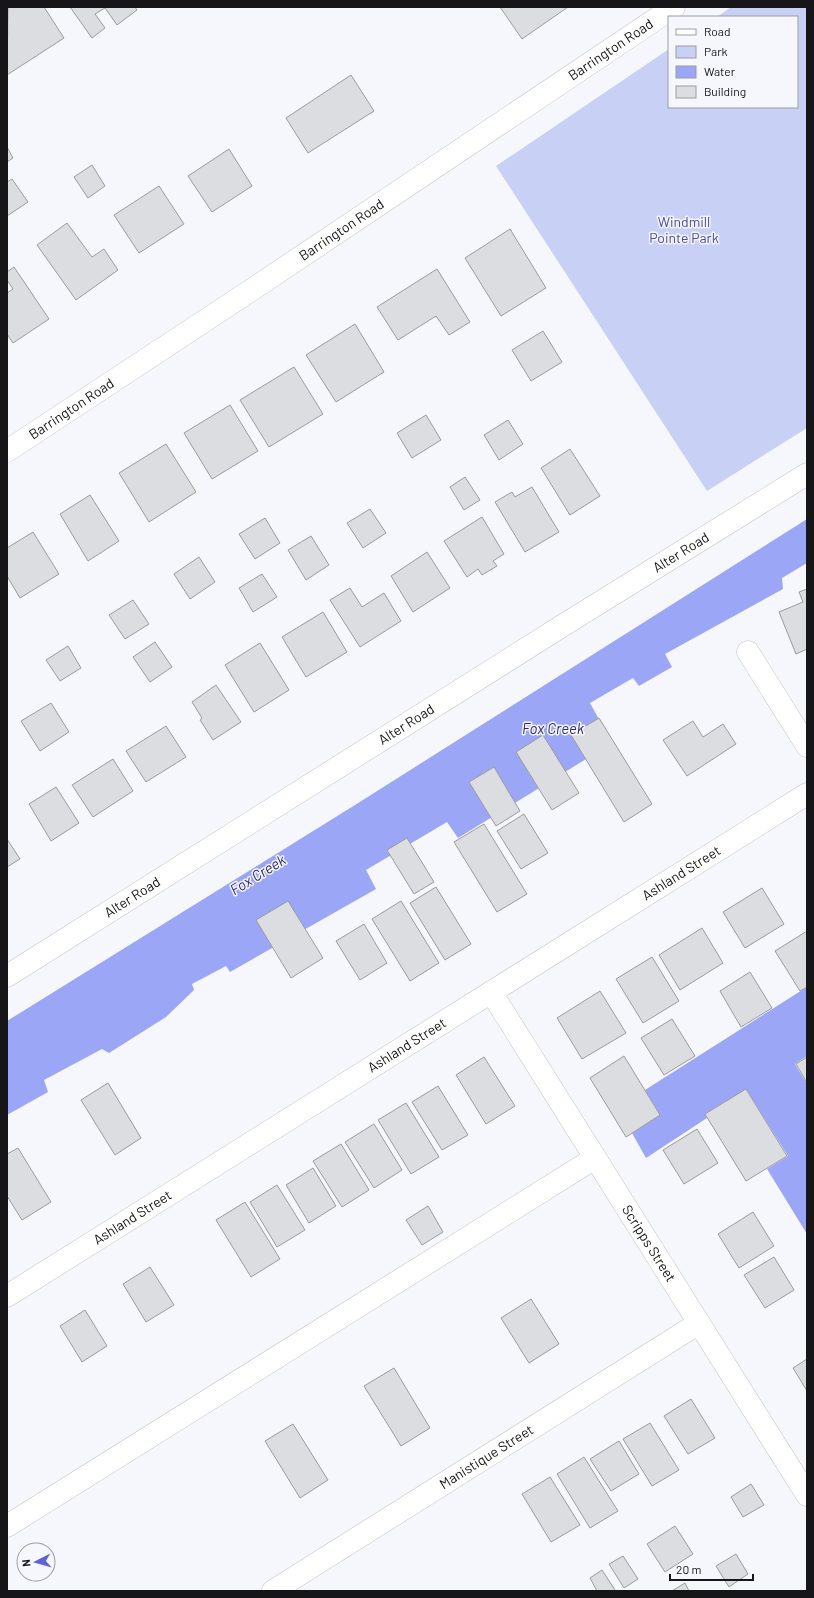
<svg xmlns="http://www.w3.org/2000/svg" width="814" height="1598" font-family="Barlow,sans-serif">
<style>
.green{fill:#c9d0f5}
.water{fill:#9ba6f6}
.building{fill:#dcdde1;stroke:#9a9b9f}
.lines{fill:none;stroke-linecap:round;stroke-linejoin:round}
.minor-casing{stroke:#c3c4c9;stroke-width:23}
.minor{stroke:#fff;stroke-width:22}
.labels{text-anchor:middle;stroke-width:3;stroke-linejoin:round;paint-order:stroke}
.street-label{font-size:14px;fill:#161618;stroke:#f6f7fc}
.park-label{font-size:14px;fill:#464aa6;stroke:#f6f7fc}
.water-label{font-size:15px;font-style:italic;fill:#2c2983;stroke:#f6f7fc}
</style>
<rect width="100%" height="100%" fill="#f6f7fc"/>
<path class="green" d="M731 7H807V428L707 491 496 166 669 49V107H797V17H717Z"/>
<path class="water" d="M807 519V563L782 578 783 589 665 654 672 667 639 686 633 678 590 703 612 743 458 838 447 822 366 870 376 889 230 972 226 966 192 984 194 990 166 1017 109 1053 102 1049 44 1080 48 1092 7 1115V1021L355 805Z
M807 987V1056L795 1064 807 1084V1234L767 1169 788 1156 746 1089 705 1114 707 1118 646 1158 632 1133 660 1115 645 1090Z"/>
<path class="building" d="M8 7H44L64 38 7 75Z
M70 7H135L137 10 117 25 105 8 95 14 105 28 92 38Z
M500 7H568L522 39Z
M351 75 374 111 308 153 286 118Z
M7 147 13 158 7 162Z
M229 149 252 186 212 212 188 176Z
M92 165 105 186 88 198 74 177Z
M12 179 28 202 7 216V182Z
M159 186 184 224 139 253 114 215Z
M67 223 92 257 104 249 118 270 76 300 37 245Z
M510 229 546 288 501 316 465 258Z
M14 267 49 319 13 343 7 334V293L13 289 7 280V272Z
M437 269 470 322 449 335 436 316 398 340 377 307Z
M355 324 384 372 336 402 306 355Z
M543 331 562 362 531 381 512 350Z
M294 367 323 414 269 447 240 400Z
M230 405 258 451 212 479 184 433Z
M426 415 441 440 412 458 397 433Z
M508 420 523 444 499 460 484 435Z
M166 444 196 492 149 522 119 473Z
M570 449 600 496 570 515 541 468Z
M465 477 480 500 464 510 450 487Z
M532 487 559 532 525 552 495 502 512 492 515 497Z
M90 495 119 541 88 561 60 514Z
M370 509 386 533 363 548 347 523Z
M482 517 504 554 493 561 497 566 482 575 478 569 467 577 444 541Z
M265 518 280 543 255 559 239 534Z
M33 532 59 574 20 598 7 576V548Z
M311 536 329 565 306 580 288 550Z
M427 552 450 588 413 612 391 576Z
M199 557 215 582 190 599 174 574Z
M262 574 277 597 253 612 239 588Z
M350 588 362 607 384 593 401 621 360 647 330 600Z
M807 589V649L796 654 779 612 803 602 799 592Z
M133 600 149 624 125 639 109 615Z
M323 612 347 652 306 677 282 637Z
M155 642 172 667 150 682 133 657Z
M260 643 289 690 254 712 225 665Z
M68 646 81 668 60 681 46 660Z
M216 685 241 722 213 740 200 720 202 718 192 702Z
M51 703 69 732 40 751 21 721Z
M599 718 652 804 624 822 571 735Z
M693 721 703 737 723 724 736 744 687 776 663 740Z
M166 726 186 757 146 782 126 751Z
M543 735 579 793 552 810 516 752Z
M113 759 133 791 93 817 72 785Z
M494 767 520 811 496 826 469 782Z
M56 787 79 823 51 841 29 804Z
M524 814 548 853 521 869 497 831Z
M484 824 527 894 497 912 454 842Z
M407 838 434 882 414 894 387 850Z
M7 839 20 859 7 867Z
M436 887 471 944 445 960 410 903Z
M762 888 784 924 745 948 723 912Z
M288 901 323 958 291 978 256 920Z
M401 901 439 963 410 981 372 919Z
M364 924 387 963 360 980 336 941Z
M702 928 723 963 680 990 659 955Z
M807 931V987L800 991 775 951Z
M652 957 679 1001 643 1023 616 979Z
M750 972 772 1008 741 1027 720 991Z
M600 991 626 1033 582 1059 557 1018Z
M672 1019 695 1056 664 1075 641 1038Z
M624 1056 660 1115 626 1137 590 1078Z
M484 1057 515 1106 486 1124 456 1075Z
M807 1057V1083L796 1064Z
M108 1083 141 1138 115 1155 81 1100Z
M438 1086 468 1135 442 1150 412 1102Z
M746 1089 787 1156 746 1181 705 1114Z
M406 1103 439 1157 411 1174 378 1120Z
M374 1124 402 1170 374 1188 345 1142Z
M697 1129 718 1163 684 1184 663 1150Z
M341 1144 369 1190 342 1207 313 1161Z
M18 1148 51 1202 22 1220 7 1196V1154Z
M313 1168 336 1206 309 1223 286 1185Z
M277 1185 305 1230 277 1247 250 1202Z
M245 1202 280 1259 251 1277 216 1220Z
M428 1206 443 1232 422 1245 406 1220Z
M753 1212 774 1246 739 1268 718 1234Z
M774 1257 794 1290 765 1308 744 1275Z
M150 1267 174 1305 146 1322 123 1284Z
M531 1299 559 1344 529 1363 501 1318Z
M85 1310 107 1346 82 1362 60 1326Z
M807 1359V1391L793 1368Z
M394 1368 430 1428 401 1446 364 1386Z
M691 1399 715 1438 688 1454 664 1416Z
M650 1423 679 1470 652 1486 623 1439Z
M293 1424 328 1480 300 1498 265 1441Z
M619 1441 639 1474 611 1491 590 1459Z
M584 1457 618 1511 590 1528 557 1474Z
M550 1477 580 1525 551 1542 522 1494Z
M751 1484 764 1505 743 1517 731 1497Z
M675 1526 693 1554 665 1572 647 1544Z
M736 1554 748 1574 729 1587 716 1566Z
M623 1556 638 1579 624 1588 609 1564Z
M602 1570 615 1590 614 1591H597L590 1578Z
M685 1583 689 1591H672Z"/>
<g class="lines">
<defs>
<g id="minor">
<path id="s1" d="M7 451 250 291 674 7"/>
<path d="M748 652 807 746"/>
<path id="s2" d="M7 976 562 626 807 474"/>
<path id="s3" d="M491 992 807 1495"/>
<path id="s4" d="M7 1296 807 794"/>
<path d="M7 1526 595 1158"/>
<path id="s5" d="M273 1591 699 1323"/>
</g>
</defs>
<use href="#minor" class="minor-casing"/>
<use href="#minor" class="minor"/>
</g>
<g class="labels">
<g class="street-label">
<text dy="5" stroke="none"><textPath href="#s1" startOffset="725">Barrington Road</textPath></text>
<text dy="5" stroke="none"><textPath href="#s1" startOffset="401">Barrington Road</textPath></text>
<text dy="5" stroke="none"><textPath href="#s1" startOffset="77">Barrington Road</textPath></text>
<text dy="5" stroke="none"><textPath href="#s2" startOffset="796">Alter Road</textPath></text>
<text dy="5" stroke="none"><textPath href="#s2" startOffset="472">Alter Road</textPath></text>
<text dy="5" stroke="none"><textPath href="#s4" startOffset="796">Ashland Street</textPath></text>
<text dy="5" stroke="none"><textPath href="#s2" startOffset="148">Alter Road</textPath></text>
<text dy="5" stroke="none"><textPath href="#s4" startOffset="472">Ashland Street</textPath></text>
<text dy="5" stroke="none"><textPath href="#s4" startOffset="148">Ashland Street</textPath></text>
<text dy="5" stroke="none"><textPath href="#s3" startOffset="297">Scripps Street</textPath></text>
<text dy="5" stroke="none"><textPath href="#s5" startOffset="252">Manistique Street</textPath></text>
</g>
<g class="park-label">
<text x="684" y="227">Windmill<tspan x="684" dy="16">Pointe Park</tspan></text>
</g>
<g class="water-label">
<text x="553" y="734">Fox Creek</text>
<text transform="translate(258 875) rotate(-32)" y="5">Fox Creek</text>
</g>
</g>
<rect width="814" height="1598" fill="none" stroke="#161618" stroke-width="16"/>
<rect x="668" y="16" width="130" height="92" fill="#f6f7fc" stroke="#9c9da1"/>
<rect x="676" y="29" width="20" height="6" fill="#ffffff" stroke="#9c9da1"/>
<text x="704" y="36" font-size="12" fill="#161618">Road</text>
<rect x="676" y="46" width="20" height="12" fill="#c9d0f5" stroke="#9c9da1"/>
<text x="704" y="56" font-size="12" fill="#161618">Park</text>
<rect x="676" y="66" width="20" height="12" fill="#9ba6f6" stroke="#9c9da1"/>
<text x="704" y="76" font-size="12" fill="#161618">Water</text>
<rect x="676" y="86" width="20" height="12" fill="#dcdde1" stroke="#9c9da1"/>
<text x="704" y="96" font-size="12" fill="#161618">Building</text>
<g transform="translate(36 1562) rotate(264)"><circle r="19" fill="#f6f7fc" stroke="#9c9da1"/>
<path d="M0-3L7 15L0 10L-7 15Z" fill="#5e63db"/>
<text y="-6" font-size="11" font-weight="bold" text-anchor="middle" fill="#161618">N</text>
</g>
<path d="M670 1574v6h83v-6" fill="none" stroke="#161618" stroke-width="2"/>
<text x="676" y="1574" font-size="12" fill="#161618" stroke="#f6f7fc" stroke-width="3" paint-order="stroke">20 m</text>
</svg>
